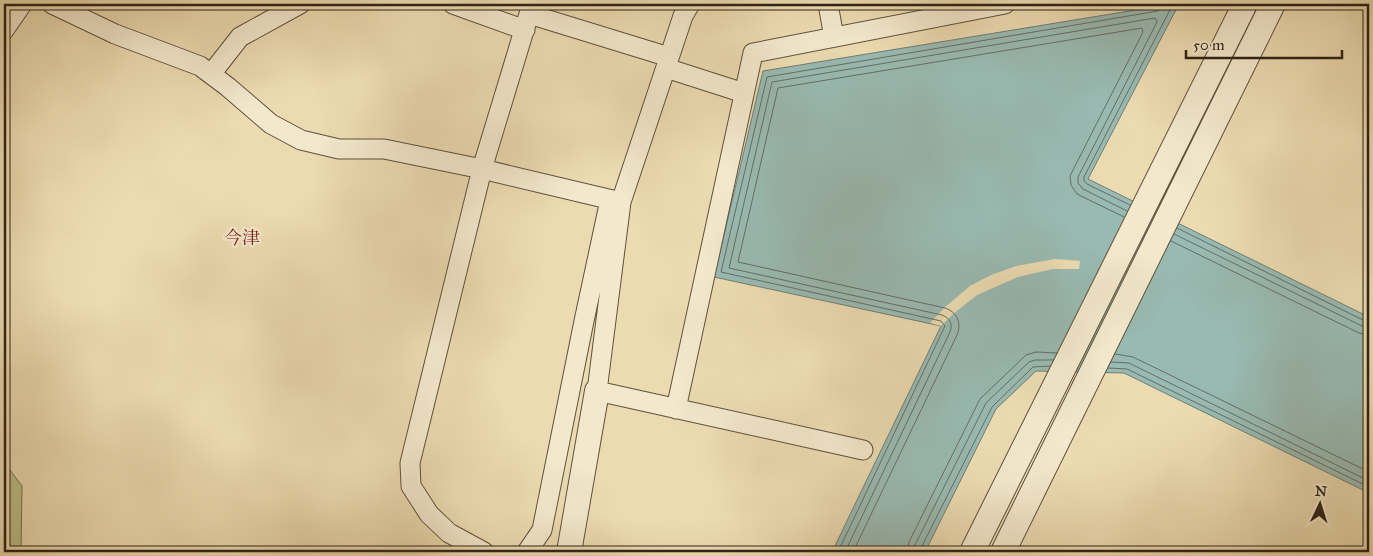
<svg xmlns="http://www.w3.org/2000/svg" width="1373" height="556" font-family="'IM FELL Great Primer','Noto Serif JP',serif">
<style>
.green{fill:#bac08a;stroke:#747250}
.water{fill:#99bab2;stroke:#6e7e74}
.pier{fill:#ecdbb1}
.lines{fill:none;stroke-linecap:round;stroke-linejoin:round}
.shore{stroke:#646e64;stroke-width:1}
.minor-casing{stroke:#5e513d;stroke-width:21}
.tertiary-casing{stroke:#5e513d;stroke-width:26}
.minor{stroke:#f3e8cc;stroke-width:19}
.tertiary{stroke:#f3e8cc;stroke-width:24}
.labels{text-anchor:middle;stroke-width:4.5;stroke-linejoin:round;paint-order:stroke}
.quarter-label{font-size:18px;fill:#7a1f14;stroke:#f3e8cc}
</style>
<rect width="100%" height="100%" fill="#ecdbb1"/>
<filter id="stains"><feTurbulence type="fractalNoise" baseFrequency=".004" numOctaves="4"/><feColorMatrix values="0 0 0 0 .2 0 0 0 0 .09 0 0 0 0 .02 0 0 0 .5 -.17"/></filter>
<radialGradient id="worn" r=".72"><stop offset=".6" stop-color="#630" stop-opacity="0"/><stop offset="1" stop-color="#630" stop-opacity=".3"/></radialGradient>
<path class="green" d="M4 462 22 486 21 552H4Z"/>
<path class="water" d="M1172 4H1179L1088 179 1369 317V493L1124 373 1036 371 996 409 925 552H832L941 326 714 277 763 71Z"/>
<path class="pier" d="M1055 259 1080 261 1079 269H1053L1018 277 977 295 953 314 941 326 930 323 944 308 970 286 991 275 1016 266Z"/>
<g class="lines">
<path class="shore" d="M1130 205 1087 184 1084 181V177L1173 4
M1177 228 1365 321H1369
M1174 234 1362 326 1369 328
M1171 241 1359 333 1369 335
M1115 354 1133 357 1369 472
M1111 362 1129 363 1369 481
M1108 368 1127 369 1369 487
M838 552 945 326 941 321 721 272 767 77 1158 11 1162 8 1163 4
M845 552 950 332C953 324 950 318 942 315L729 268 772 82 1155 18 1157 22 1078 177V183L1083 189 1127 211
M853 552 957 335C962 323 957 312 945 308L738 262 778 88 1142 28 1143 32 1070 176 1071 185 1077 194 1124 217
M907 552 909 542 980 399 1026 355 1036 352 1057 353
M914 552 915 545 986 403 1029 362 1035 360H1053
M920 552 921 548 992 407 1033 367 1050 366"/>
<defs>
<path id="minor" d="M52 4 115 34 200 66 228 87 271 124 301 140 339 149H384L482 169 621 202 597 391 863 450
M453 4 525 30
M828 4 834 37
M529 14 669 57
M4 30 22 4
M666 68 744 93
M211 74 240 37 300 4
M621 202 683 16 690 4
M676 409 753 53 1005 4
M484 552 449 533 429 514 411 486 410 463 482 169 529 14 535 4
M527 552 542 530 584 321 610 200"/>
<path id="tertiary" d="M569 552 597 391
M972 552 1245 4
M1003 552 1273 4"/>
</defs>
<use href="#minor" class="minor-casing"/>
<use href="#tertiary" class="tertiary-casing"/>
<use href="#minor" class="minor"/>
<use href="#tertiary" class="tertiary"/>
</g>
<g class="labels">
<g class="quarter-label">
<text x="242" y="244">今津</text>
</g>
</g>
<rect width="1373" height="556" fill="none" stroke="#ecdbb1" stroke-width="20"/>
<rect x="5" y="5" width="1363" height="546" fill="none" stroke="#2e2316" stroke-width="2.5"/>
<rect x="10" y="10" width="1353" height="536" fill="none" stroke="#2e2316"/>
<g transform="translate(1320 504) rotate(4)" stroke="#f3e8cc" stroke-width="4" paint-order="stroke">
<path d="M0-4L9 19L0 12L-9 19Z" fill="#2e2316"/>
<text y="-8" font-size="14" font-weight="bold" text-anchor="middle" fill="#2e2316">N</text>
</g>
<path d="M1186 50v8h156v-8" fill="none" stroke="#2e2316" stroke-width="2.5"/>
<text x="1193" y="50" font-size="15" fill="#2e2316" stroke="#f3e8cc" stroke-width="4" paint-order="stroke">50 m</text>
<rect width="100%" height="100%" filter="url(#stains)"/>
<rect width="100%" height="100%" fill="url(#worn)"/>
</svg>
